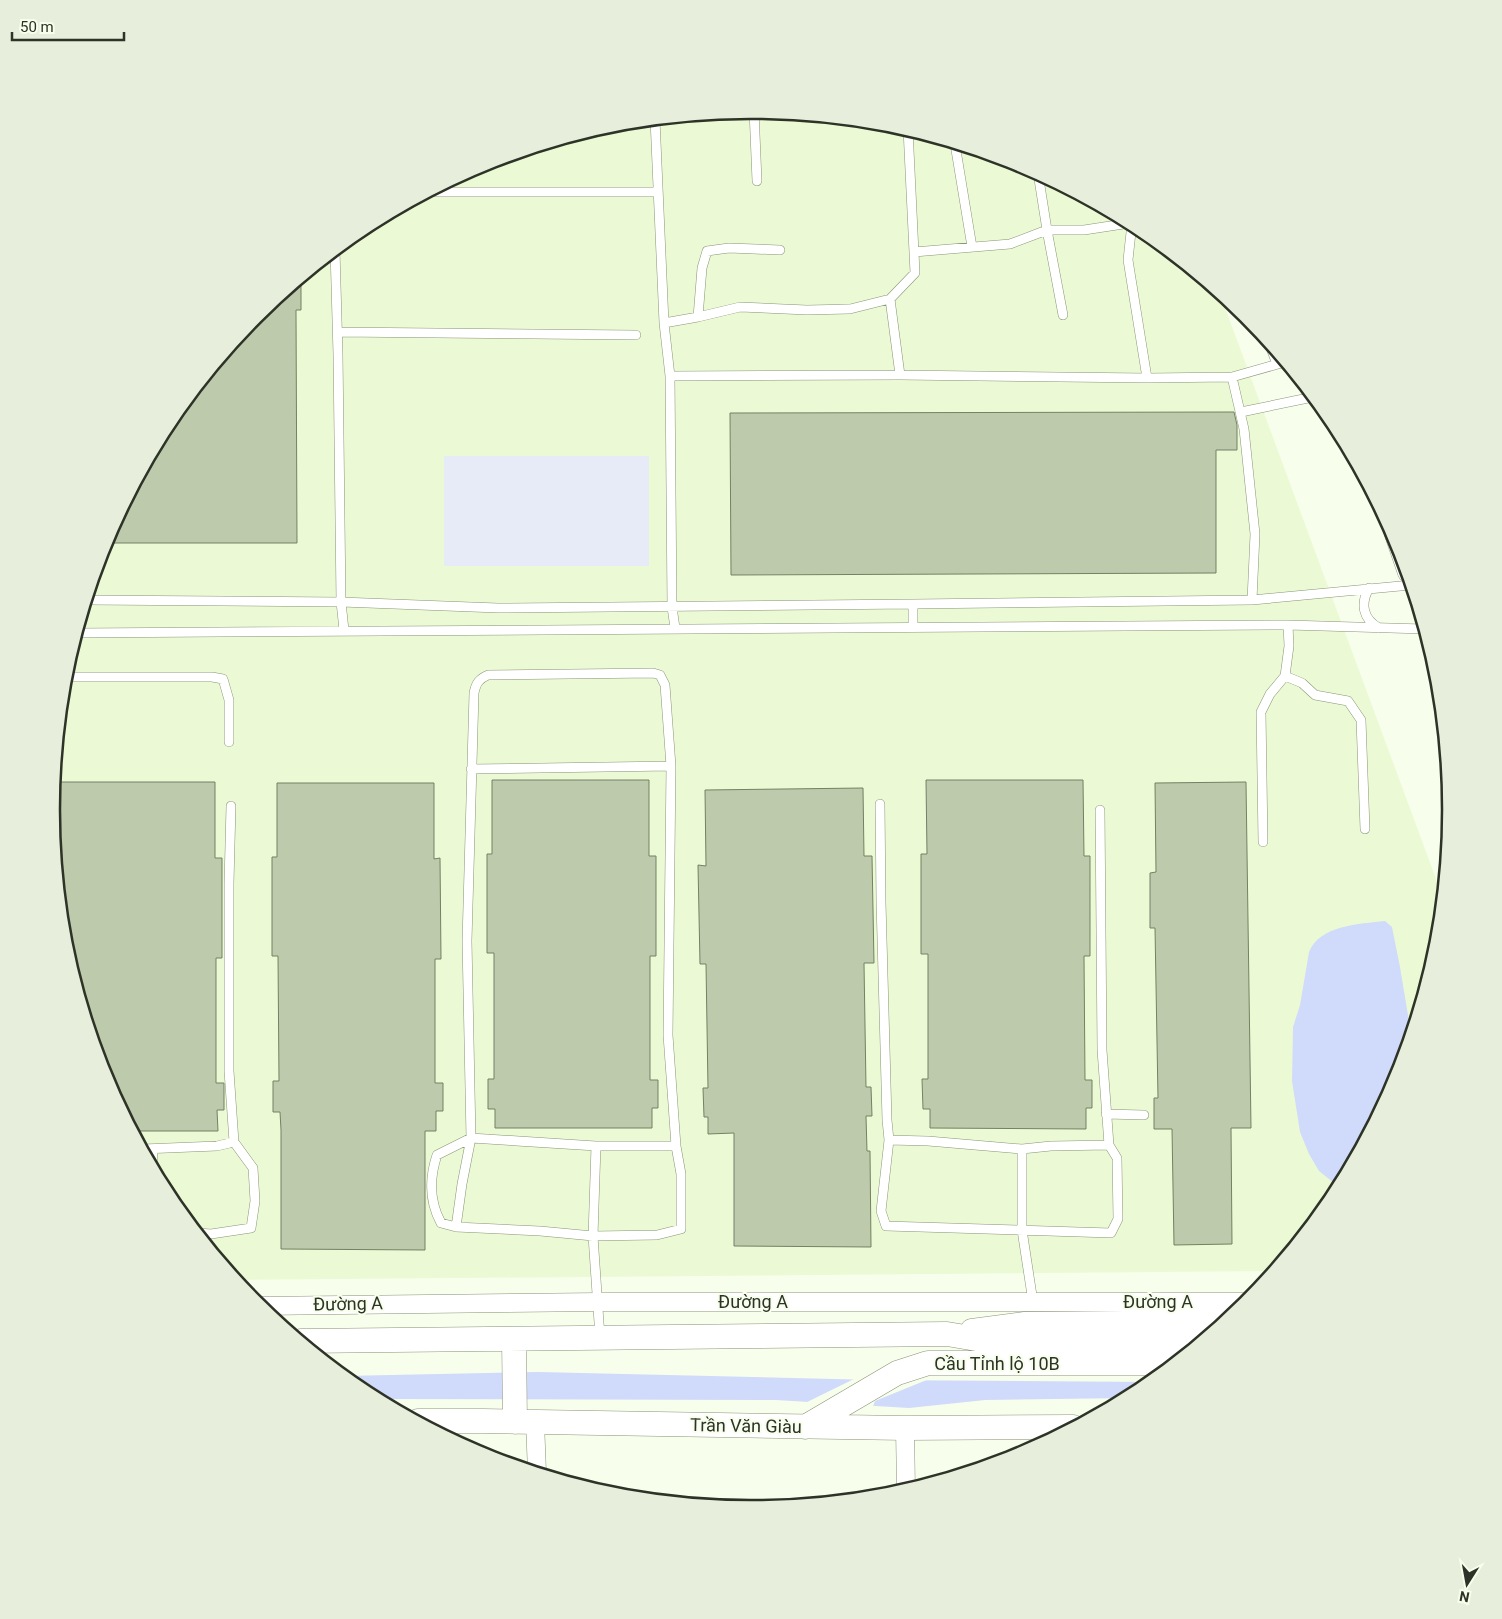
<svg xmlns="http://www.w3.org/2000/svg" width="1502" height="1619" font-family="Roboto,sans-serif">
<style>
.built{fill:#ebfad4}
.green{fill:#e7ebf7}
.water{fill:#d0dafa}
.pier{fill:#f7feec}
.building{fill:#becaac;stroke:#758064}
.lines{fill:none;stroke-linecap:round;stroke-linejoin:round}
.lane-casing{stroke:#899478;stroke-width:10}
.street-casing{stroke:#899478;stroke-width:19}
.secondary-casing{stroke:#899478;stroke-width:25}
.lane{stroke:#fff;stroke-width:9}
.street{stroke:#fff;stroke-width:18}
.secondary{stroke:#fff;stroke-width:24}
.labels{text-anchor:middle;stroke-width:4;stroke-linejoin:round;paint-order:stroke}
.street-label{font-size:18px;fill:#2e3327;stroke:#f7feec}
.rim{fill:none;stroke:#2e3327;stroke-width:2.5}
</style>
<rect width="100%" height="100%" fill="#f7feec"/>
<path class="built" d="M751 110 888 123 1019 163 1140 228 1220 294 1442 895 1437 946 1397 1078 1333 1198 1273 1271 236 1280 169 1198 104 1077 65 946 51 810 65 673 105 541 169 421 256 315 362 228 483 163 615 123Z"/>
<path class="green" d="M444 456H649V566H444Z"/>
<path class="water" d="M1385 921 1392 927 1400 967 1411 1033 1397 1078 1339 1187 1319 1171 1309 1154 1300 1132 1292 1081 1293 1027 1300 1005 1309 952C1320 925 1359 924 1385 921Z
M538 1372 875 1380 1151 1382 1140 1391 1128 1398 985 1400 909 1408 776 1400 377 1399 362 1391 344 1376Z"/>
<path class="pier" d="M858 1377H934L875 1401 872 1409 803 1404Z"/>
<path class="building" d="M301 278V310H296L297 543H104L169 420 256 314Z
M1234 412 1237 425V450H1216V573L731 575 730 413Z
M492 780H649V856H656V956H650V1080H658V1108H652V1128H495V1109H488V1079H494V953H487V854H492Z
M926 780H1083L1084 856H1090V956H1084L1085 1080H1092V1108H1086V1129L930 1128V1109H923L922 1079H928V954H921V854H927Z
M58 782H215V858H222V958H216V1083H224V1110H217L218 1131H133L104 1077 65 946 56 856H58Z
M1246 782 1251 1128H1231L1232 1244 1174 1245 1172 1129H1154V1098H1158L1155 928H1150V873L1156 872 1155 783Z
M277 783H434V859L440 858 441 959H435V1083H443V1111H436V1131H425V1250L281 1249V1130L280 1112H273V1081H279L278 956H272V857H277Z
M863 788 864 856H872L874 963H864L866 1087H871L872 1116H866L867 1151H870L871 1247 734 1246V1133L708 1134V1117H704L703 1088H708L706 964H700L698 865 706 866 705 790Z"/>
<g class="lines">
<defs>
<path id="lane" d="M754 110 757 181
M655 119 664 323 670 376 672 607 675 628
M955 144 972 247
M430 192H658
M1132 223 1128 260 1147 378
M335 250 338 354 341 602 344 630
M914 252 1010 244 1047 230 1038 173
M890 299 900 375
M1063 315 1047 230H1084L1130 223
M698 317 740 307 807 310 850 309 890 299 915 273 908 129
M664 323 698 317 702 268 707 251 729 248 780 250
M338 332 636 335
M1269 343 1277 364
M670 376 900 375 1147 378 1232 377 1285 362
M1232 377 1244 429 1255 534 1252 600
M1241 412 1313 397
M1369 588C1360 604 1363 619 1379 628
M87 600 341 602 498 608 913 604 1252 600 1411 585
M913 627V604
M77 633 1288 625 1424 629
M1285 676 1302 683 1315 695 1348 701 1361 720 1365 829
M64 677H212L223 679 229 700V742
M471 769 671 766
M880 804 881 902 887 1120 889 1140 881 1211 886 1226 1111 1233 1118 1219 1117 1158 1109 1145 1102 1050 1100 810
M1263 842 1261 712 1270 694 1285 676 1289 646 1288 625
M1106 1114 1144 1115
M889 1140 928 1141 1022 1149 1051 1146 1109 1145
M596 1146 471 1138 437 1155C429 1179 429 1201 441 1223L456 1227 540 1231 593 1236 657 1235 681 1229V1174L676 1146
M143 1149 217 1146 234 1142
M1022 1149V1230L1033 1302
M152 1167 153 1149
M456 1227 462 1184 471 1138 467 941 474 693C476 683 479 679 488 675L653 673 660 675 665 685 671 766 668 1035 676 1146H596L593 1236 600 1337
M198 1233 211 1234 251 1228 255 1201 253 1168 234 1142 229 1071V883L231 806"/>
<path id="street" d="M1394 535 1407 573
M258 1306 599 1302H1248
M535 1422 537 1472
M905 1428 906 1490"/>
<path id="secondary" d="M972 1331 1025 1324 1225 1322
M514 1339 515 1422
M301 1341 947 1334 1024 1347 1196 1345
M418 1421H483L905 1428 1073 1427
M805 1427 897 1373 928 1363H1174"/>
</defs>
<use href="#lane" class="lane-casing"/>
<use href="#street" class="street-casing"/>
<use href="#secondary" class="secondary-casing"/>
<use href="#lane" class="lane"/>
<use href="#street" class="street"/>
<use href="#secondary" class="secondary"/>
</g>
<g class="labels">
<g class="street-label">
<text x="753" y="1308">Đường A</text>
<text x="1158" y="1308">Đường A</text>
<text transform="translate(348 1304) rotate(-1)" y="6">Đường A</text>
<text x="997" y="1370">Cầu Tỉnh lộ 10B</text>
<text transform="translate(746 1426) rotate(1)" y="6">Trần Văn Giàu</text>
</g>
</g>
<path d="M0 0H1502V1619H0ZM750 119H752A690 690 0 0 1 1442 809V810A690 690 0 0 1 752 1500H750A690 690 0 0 1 60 810V809A690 690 0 0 1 750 119Z" fill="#e7eedc" fill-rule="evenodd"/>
<path class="rim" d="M750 119H752A690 690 0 0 1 1442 809V810A690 690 0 0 1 752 1500H750A690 690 0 0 1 60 810V809A690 690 0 0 1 750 119Z"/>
<g transform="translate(1467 1584) rotate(191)" stroke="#f7feec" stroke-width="4" paint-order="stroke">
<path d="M0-4L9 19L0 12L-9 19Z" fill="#2e3327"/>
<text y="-8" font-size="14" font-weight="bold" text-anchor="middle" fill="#2e3327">N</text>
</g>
<path d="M12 32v8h112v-8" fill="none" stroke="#2e3327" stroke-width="2.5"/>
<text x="20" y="32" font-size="15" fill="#2e3327" stroke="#f7feec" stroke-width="4" paint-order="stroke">50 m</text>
</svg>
